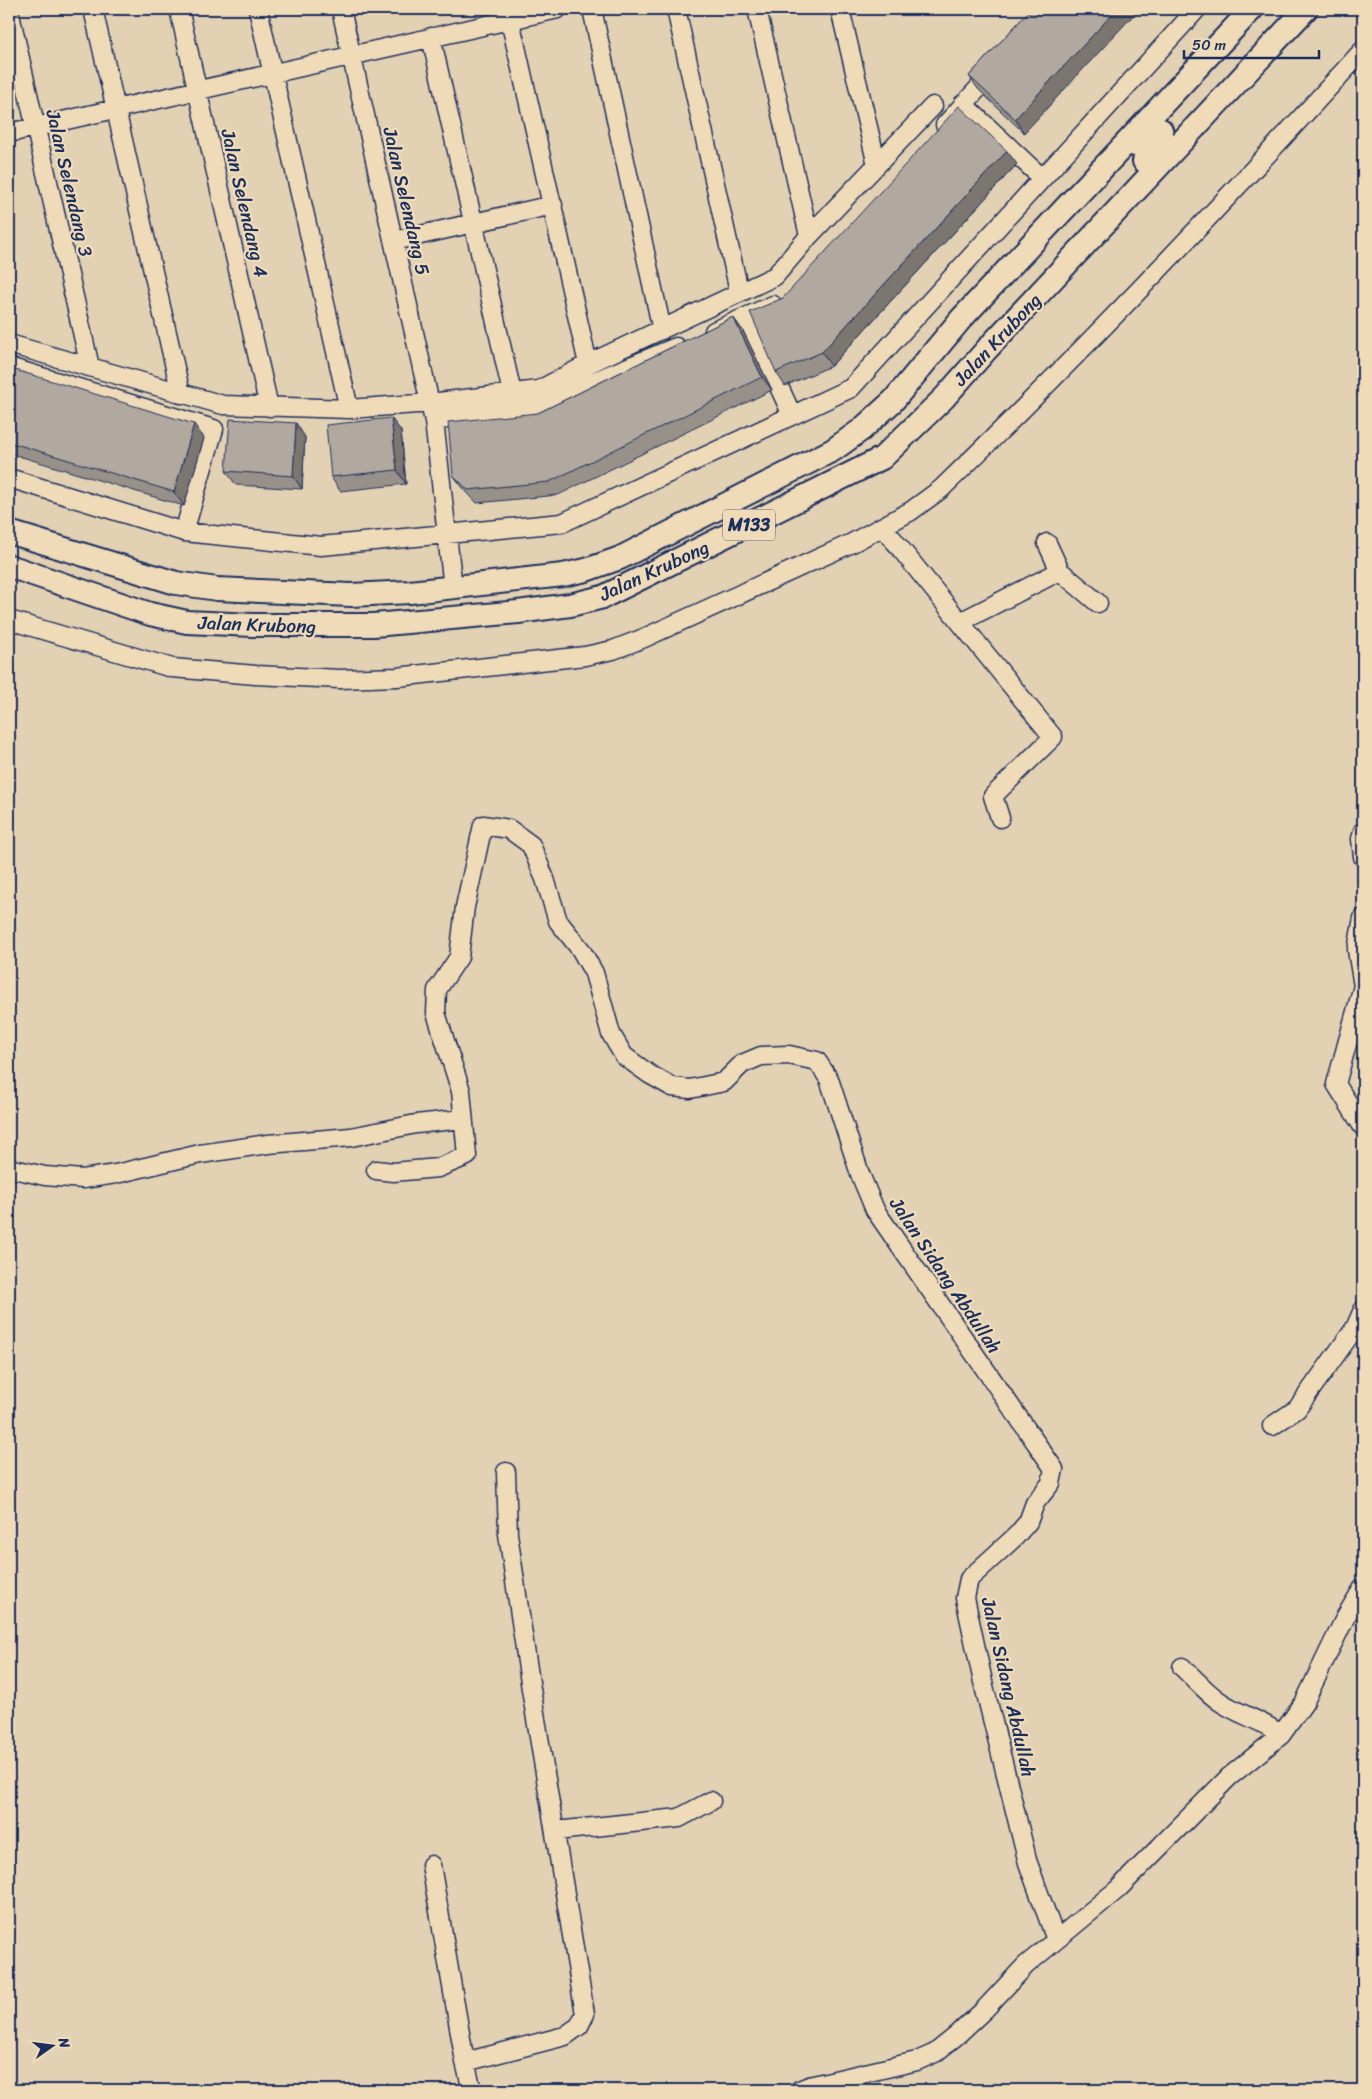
<svg xmlns="http://www.w3.org/2000/svg" width="1372" height="2099" font-family="Sriracha,sans-serif">
<style>
.lines{fill:none;stroke-linecap:round;stroke-linejoin:round}
.minor-casing{stroke:#1b2f5e;stroke-width:21}
.major-casing{stroke:#1b2f5e;stroke-width:26}
.minor{stroke:#f0dbb9;stroke-width:18}
.major{stroke:#f0dbb9;stroke-width:22}
.wall{fill:#989189;stroke:#1b2f5e}
.shaded-wall{fill:#7c766f;stroke:#1b2f5e}
.building{fill:#b1a99f;stroke:#1b2f5e}
.labels{text-anchor:middle;stroke-width:4.5;stroke-linejoin:round;paint-order:stroke}
.shield{fill:#f0dbb9;stroke:#5b6379;stroke-width:1}
.shield-label{font-size:18px;font-weight:bold;fill:#1b2f5e}
.street-label{font-size:19px;fill:#1b2f5e;stroke:#f0dbb9}
</style>
<rect width="100%" height="100%" fill="#e3d1b4"/>
<filter id="ink" filterUnits="userSpaceOnUse"><feTurbulence type="fractalNoise" baseFrequency=".02" numOctaves="2"/><feDisplacementMap in="SourceGraphic" scale="10" xChannelSelector="R" yChannelSelector="G"/><feConvolveMatrix kernelMatrix="1 2 1 2 8 2 1 2 1" color-interpolation-filters="sRGB"/></filter>
<g filter="url(#ink)">
<g class="lines">
<defs>
<path id="minor" d="M93 9 181 394
M179 9 269 407
M258 9 349 409
M341 9 434 421 453 588
M592 9 662 330
M676 9 739 291
M757 9 809 236
M840 9 877 165
M9 10 90 367
M510 20 588 364
M431 37 512 393
M963 104 1042 178
M945 125 993 72
M9 133 558 9
M394 241 553 205
M747 317 792 415
M714 331 773 305
M9 344 223 405 349 409 430 403 539 390 588 364 775 276 809 236 933 106
M9 367 214 429 184 532
M434 421 542 403 676 347
M9 478 184 532 321 546 562 523 851 388 1197 9
M883 527 1053 737 993 796 1000 818
M1047 543 1060 571 1098 603
M9 620 172 668 256 675 340 679 397 677 585 656 613 650 644 638 852 543 911 511 941 489C1087 348 1227 200 1363 50
M960 622 1060 571
M1363 831 1361 839 1363 857
M1363 918 1357 950 1363 986 1336 1084 1363 1127
M9 1168 45 1176 83 1179 116 1174 200 1154 268 1144 351 1137 416 1124 463 1119
M376 1170 393 1172 438 1168 467 1156 461 1091 436 1013 437 990 459 957 465 907 483 825 509 829 531 845 545 879 558 921 581 950 594 973 611 1034 624 1056 649 1074 672 1087 690 1089 724 1082 742 1064 761 1056 789 1055 817 1061 829 1079 860 1174 875 1210 1054 1469 1051 1483 1035 1503 1028 1522 1016 1536 969 1579 965 1598 983 1682 1028 1863 1056 1940
M1363 1310 1355 1328 1363 1334
M1272 1426 1297 1409 1355 1328
M1182 1667C1194 1678 1206 1692 1219 1701 1239 1715 1263 1720 1281 1735
M556 1831 679 1818 711 1801
M431 1865 465 2062 472 2090
M465 2062 565 2036 579 2026 585 2014 531 1689 508 1534 506 1472
M799 2090 809 2086 917 2061 935 2053 955 2037 984 2010 1026 1965 1118 1889 1229 1777 1281 1735 1304 1703 1346 1616 1363 1588"/>
<path id="major" d="M1135 145C1143 137 1149 130 1161 130L1163 138 1144 161
M9 532 176 583 217 589 351 595 410 592 563 575 586 570 620 558 833 450 861 430 893 401 961 319 1252 9
M9 566 150 614 187 622 253 625H374L518 612 570 605 603 597 882 458 944 398 988 348 1306 9"/>
</defs>
<use href="#minor" class="minor-casing"/>
<use href="#major" class="major-casing"/>
<use href="#minor" class="minor"/>
<use href="#major" class="major"/>
</g>
<path class="wall" d="M1031 9 1024 133 978 89 969 76Z
M1017 164 831 366 785 386 776 372 783 298Z
M733 317 743 331 772 390 558 495 477 503 463 488 453 475 538 413Z
M9 368 204 438 184 506 9 453Z
M391 418 401 431 406 484 340 491 331 477Z
M305 437 302 489 236 485 226 471Z"/>
<path class="shaded-wall" d="M1117 9H1139L1024 133 1015 119Z
M1007 151 1017 164 831 366 822 352Z
M733 317 743 331 772 390 762 377Z
M391 418 401 431 406 484 397 470Z
M296 423 305 437 302 489 293 476Z
M194 424 204 438 184 506 174 492Z"/>
<path class="building" d="M1031 9H1117L1015 119 969 76Z
M959 106 1007 151 822 352 776 372 750 312 783 298Z
M733 317 762 377 549 482 468 490 453 475 448 422 538 413Z
M9 368 194 424 174 492 9 442Z
M391 418 397 470 331 477 326 425Z
M230 419 296 423 293 476 226 471Z"/>
</g>
<g class="labels">
<rect class="shield" x="723" y="509.5" width="52" height="31" rx="4"/>
<g class="shield-label">
<text x="749" y="531">M133</text>
</g>
<g class="street-label">
<text transform="translate(70 183) rotate(77)" y="7">Jalan Selendang 3</text>
<text transform="translate(407 201) rotate(77)" y="7">Jalan Selendang 5</text>
<text transform="translate(245 203) rotate(77)" y="7">Jalan Selendang 4</text>
<text transform="translate(997 339) rotate(-47)" y="7">Jalan Krubong</text>
<text transform="translate(654 570) rotate(-25)" y="7">Jalan Krubong</text>
<text transform="translate(257 624) rotate(2)" y="7">Jalan Krubong</text>
<text transform="translate(946 1275) rotate(56)" y="7">Jalan Sidang Abdullah</text>
<text transform="translate(1009 1687) rotate(77)" y="7">Jalan Sidang Abdullah</text>
</g>
</g>
<rect width="1372" height="2099" fill="none" stroke="#f0dbb9" stroke-width="30"/>
<rect x="15" y="15" width="1342" height="2069" fill="none" stroke="#1b2f5e" stroke-width="2" filter="url(#ink)"/>
<g transform="translate(52 2046) rotate(76)" stroke="#f0dbb9" stroke-width="4" paint-order="stroke">
<path d="M0-4L9 19L0 12L-9 19Z" fill="#1b2f5e"/>
<text y="-8" font-size="14" font-weight="bold" text-anchor="middle" fill="#1b2f5e">N</text>
</g>
<path d="M1184 50v8h135v-8" fill="none" stroke="#1b2f5e" stroke-width="2.5"/>
<text x="1192" y="50" font-size="15" fill="#1b2f5e" stroke="#f0dbb9" stroke-width="4" paint-order="stroke">50 m</text>
</svg>
